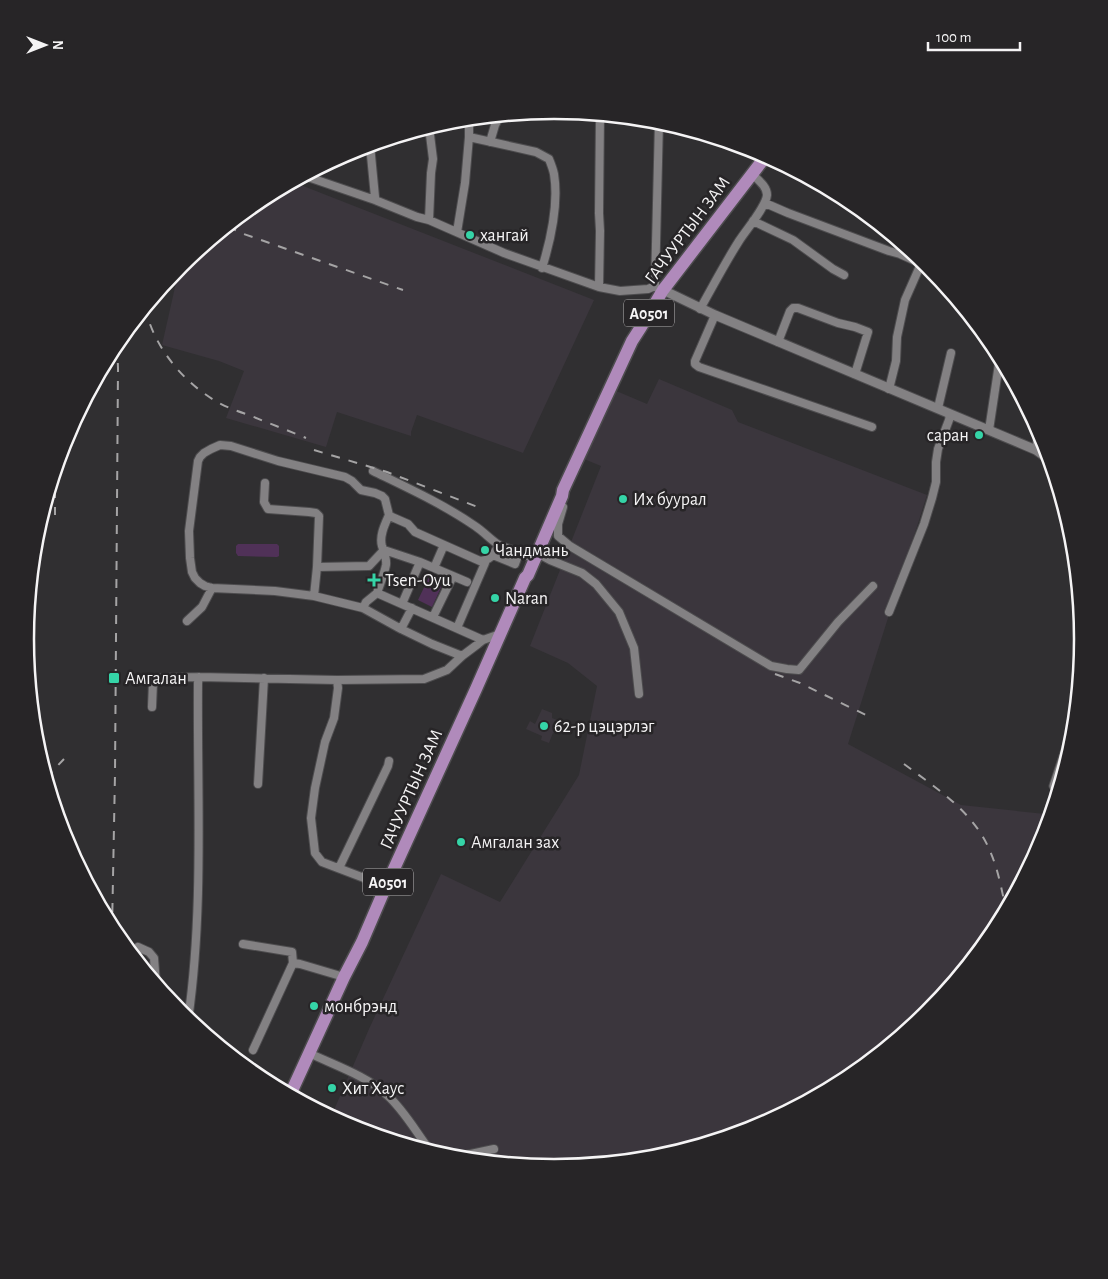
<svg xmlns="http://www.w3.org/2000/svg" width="1108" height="1279" font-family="'Alegreya Sans',sans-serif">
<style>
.built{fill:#3b363d}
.green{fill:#503158}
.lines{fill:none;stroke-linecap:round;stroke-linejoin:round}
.minor-casing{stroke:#4d4c4e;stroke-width:10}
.tertiary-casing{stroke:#4d4c4e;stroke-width:11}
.trunk-casing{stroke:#4d4c4e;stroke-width:15}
.minor{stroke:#838183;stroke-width:8}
.tertiary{stroke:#838183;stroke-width:9}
.trunk{stroke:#b08abb;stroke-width:12}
.rail{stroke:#a5a4a5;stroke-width:2;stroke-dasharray:9 9;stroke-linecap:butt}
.poi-dot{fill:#35d4a7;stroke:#272527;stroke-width:2}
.labels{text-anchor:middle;stroke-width:5;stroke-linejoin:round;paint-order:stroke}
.shield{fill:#272527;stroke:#b7b6b7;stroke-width:1}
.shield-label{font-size:16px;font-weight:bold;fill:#f5f4f5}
.street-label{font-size:18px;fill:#f5f4f5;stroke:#272527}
.poi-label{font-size:18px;fill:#f5f4f5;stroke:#272527;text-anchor:start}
.rim{fill:none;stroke:#f5f4f5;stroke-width:2.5}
</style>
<rect width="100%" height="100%" fill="#302f31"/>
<path class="built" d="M293 182 594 300 523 453 417 415 411 432V436L337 412 326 447 226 418 244 371 219 361 162 345 180 265 260 199Z
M659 379 732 410 738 422 927 495 848 744 961 805 1045 814 1058 790 1043 842 994 934 928 1014 848 1080 756 1128 657 1158 554 1168 451 1158 351 1128 331 1117 369 1029 441 874 500 902 579 775 597 686 568 663 530 646 601 466 584 459 614 390 647 404Z
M542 709 552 713V718L562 722 557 733H553L549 743 541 740 542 736 526 729 530 721 535 724Z"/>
<path class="green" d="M238 544H277L279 546V556L277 557 238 556 236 553V546Z
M430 575 444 581 432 607 418 600Z"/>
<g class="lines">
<defs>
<path id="minor" d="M469 137 536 152 549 159C551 164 553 169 554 174 559 205 551 239 542 268
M490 142 495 125 500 116
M370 145 375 197V200
M305 176 375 200 417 217 429 220 504 253 599 287 620 291 648 289 655 286
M765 203 788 213 889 251 900 254 920 263V266L905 300 897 337 896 361 889 389
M429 220 431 173 433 159 429 127
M753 221 793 240 833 269 844 275
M457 232 465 183 469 137V119
M599 287 600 231 599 213 600 115
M657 288 655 286V285L659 121
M700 309C713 286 725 263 739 241 746 230 766 207 767 195 767 186 758 180 752 174
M715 315 695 361V364L699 367 872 427
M778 342 790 311 793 308H798L838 323 855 327 868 332 855 374
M938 408 951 353
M989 430 1000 357
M1036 450 1039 430
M373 471C408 488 443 504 475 526 484 532 491 540 499 545
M265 483 264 502 268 509 309 512 316 513 319 516 317 567
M563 507 558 524V536L570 546 771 666 787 669 799 670 838 622 873 586
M537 553 550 560 582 573 596 584 619 612 634 648 639 694
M493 555 515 564 519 553
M434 568 444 545
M377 593C380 584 384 575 386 565 387 559 384 552 382 546 379 536 385 524 389 515
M314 596 317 567 369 566 384 550 420 562 467 582
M402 604 420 562
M363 608 401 629 412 608
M889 612 924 524 932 498 936 482V462L938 449 949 420 950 414
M433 617 453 576
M187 621 202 607 212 588
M457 628 485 563V561
M401 629 432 644 462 656
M483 640 377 593 366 602 363 608 314 596 275 591 212 588 205 586 200 583 195 578 192 572 190 558 189 531 198 461 200 457 204 453 211 449 220 445 231 446 278 461 345 477 352 481 361 490 375 493 382 496 385 499 389 515 392 517 408 524 415 532 480 561C491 561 494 553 499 545L530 557
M337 680 338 688 334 718 325 742 315 788 311 818 315 853 322 862 372 881 389 879
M152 707 153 682 154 678H156L199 677 337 680 424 679 447 670 462 656 478 644 483 640 500 634
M258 784 264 678
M339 868 388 766 389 761
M243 944 292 952 293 963
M138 947 149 952 154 958 156 984
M188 1020C204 909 197 795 198 683L199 677
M253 1050 293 963 300 964 344 977
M309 1053C334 1065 367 1076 387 1095 405 1111 417 1134 432 1153
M452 1158 494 1149"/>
<path id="tertiary" d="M663 290 715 315 1036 450 1050 460
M1059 790 1054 786 1074 726"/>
<path id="trunk" d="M290 1095 344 977 362 942 383 893 476 689 525 578 528 575 562 496 563 490 632 341 641 327 663 290 766 156"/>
</defs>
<use href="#minor" class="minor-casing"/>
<use href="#tertiary" class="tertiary-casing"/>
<use href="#trunk" class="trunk-casing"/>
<use href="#minor" class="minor"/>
<use href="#tertiary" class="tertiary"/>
<use href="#trunk" class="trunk"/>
<path class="rail" d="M228 226 241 233 403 290
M145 307C153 345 181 380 214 400 225 407 237 411 249 415 268 423 287 430 306 438
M314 450 387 472 483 509
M55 471V515
M775 674 800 683 870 717
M904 764C936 788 974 812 990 851 998 869 1002 891 1006 910
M46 778 64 759
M112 930 115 774 118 368 117 342"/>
</g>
<g class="poi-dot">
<circle cx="470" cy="235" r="5"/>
<circle cx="979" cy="435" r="5"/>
<circle cx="623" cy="499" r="5"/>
<circle cx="485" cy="550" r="5"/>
<path d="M371.5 572.5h5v5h5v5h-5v5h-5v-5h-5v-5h5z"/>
<circle cx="495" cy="598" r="5"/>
<rect x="108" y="672" width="12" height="12" rx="2.5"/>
<circle cx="544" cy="726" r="5"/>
<circle cx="461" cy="842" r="5"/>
<circle cx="314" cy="1006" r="5"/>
<circle cx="332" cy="1088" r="5"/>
</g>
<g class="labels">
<g class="shield">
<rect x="624" y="299.5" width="50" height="27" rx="4"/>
<rect x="363" y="868.5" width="50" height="27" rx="4"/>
</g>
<g class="shield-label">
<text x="649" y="319">A0501</text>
<text x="388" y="888">A0501</text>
</g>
<g class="street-label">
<text transform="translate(687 230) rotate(-53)" y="6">ГАЧУУРТЫН ЗАМ</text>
<text transform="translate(411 789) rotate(-66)" y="6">ГАЧУУРТЫН ЗАМ</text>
</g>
<g class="poi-label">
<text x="480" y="241">хангай</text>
<text x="969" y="441" text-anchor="end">саран</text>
<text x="633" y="505">Их буурал</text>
<text x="495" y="556">Чандмань</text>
<text x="385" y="586">Tsen-Oyu</text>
<text x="505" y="604">Naran</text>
<text x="125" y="684">Амгалан</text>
<text x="554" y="732">62-р цэцэрлэг</text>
<text x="471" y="848">Амгалан зах</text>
<text x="324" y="1012">монбрэнд</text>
<text x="342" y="1094">Хит Хаус</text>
</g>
</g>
<path d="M0 0H1108V1279H0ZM34 639a520 520 0 1 1 1040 0a520 520 0 1 1-1040 0Z" fill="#272527" fill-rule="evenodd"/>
<path class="rim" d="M34 639a520 520 0 1 1 1040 0a520 520 0 1 1-1040 0Z"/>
<g transform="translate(45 45) rotate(90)" stroke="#272527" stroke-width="4" paint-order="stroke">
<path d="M0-4L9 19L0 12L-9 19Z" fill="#f5f4f5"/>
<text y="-8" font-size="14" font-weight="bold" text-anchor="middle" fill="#f5f4f5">N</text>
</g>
<path d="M928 42v8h92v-8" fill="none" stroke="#f5f4f5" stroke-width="2.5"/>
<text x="936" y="42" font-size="15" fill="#f5f4f5" stroke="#272527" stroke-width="4" paint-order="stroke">100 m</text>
</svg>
